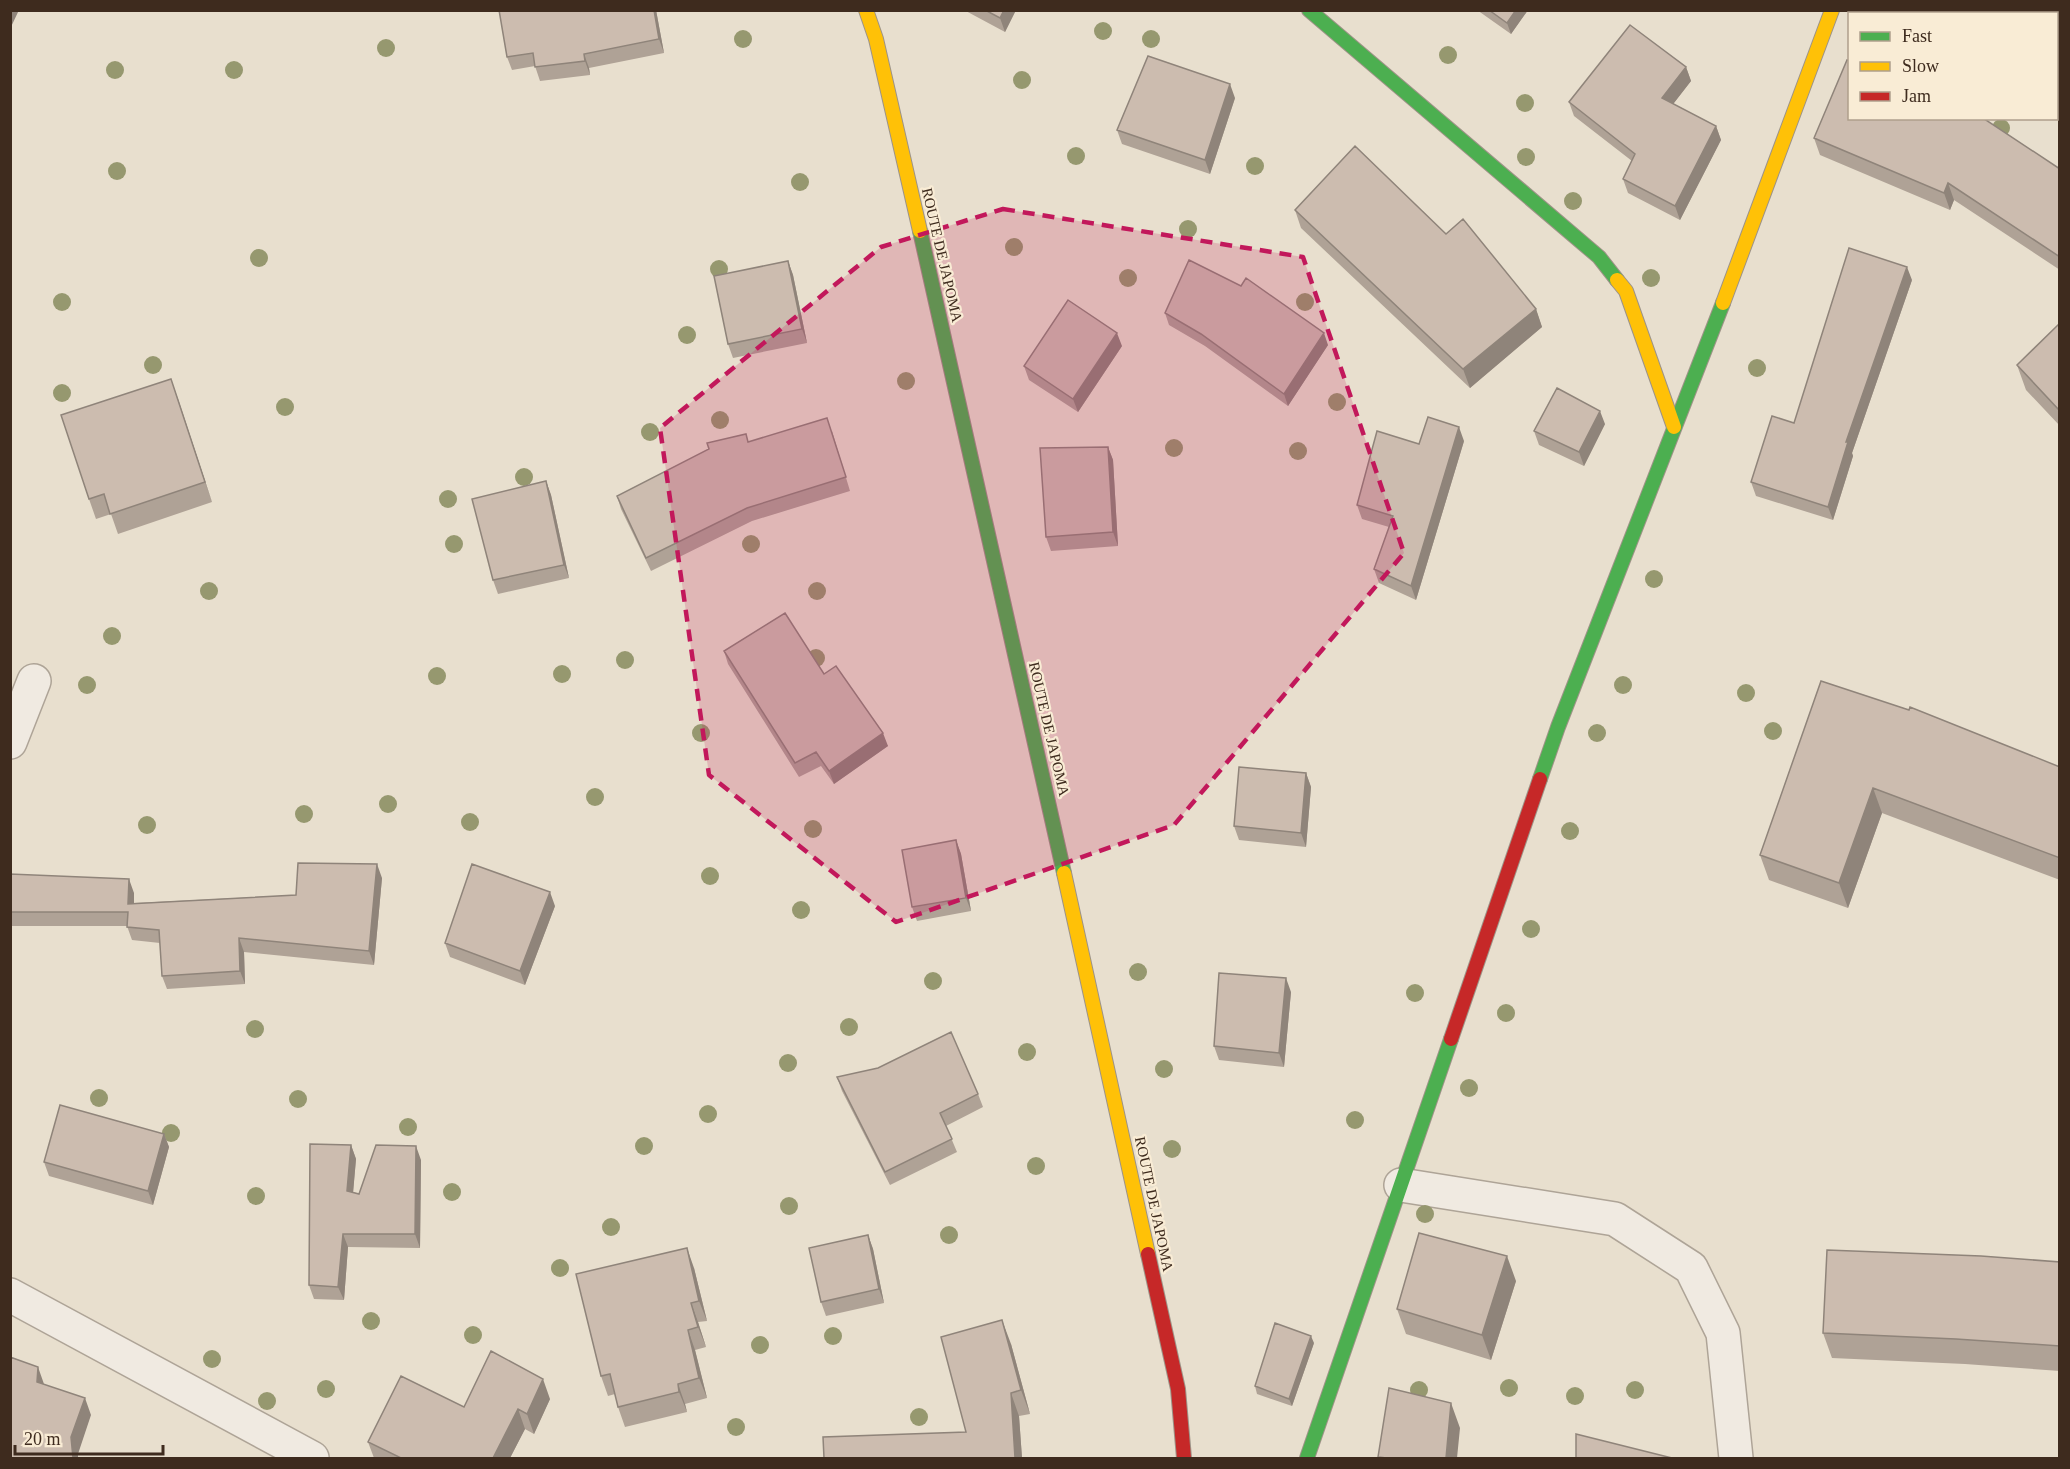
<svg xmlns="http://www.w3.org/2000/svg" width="2070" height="1469" font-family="Georgia,serif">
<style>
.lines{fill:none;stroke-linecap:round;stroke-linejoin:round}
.street-casing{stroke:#aea497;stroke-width:36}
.fast-casing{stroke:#9d9387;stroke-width:16}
.slow-casing{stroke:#9d9387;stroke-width:16}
.jam-casing{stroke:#9d9387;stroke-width:16}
.street{stroke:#f0eae1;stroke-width:33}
.fast{stroke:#4caf50;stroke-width:14}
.slow{stroke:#ffc107;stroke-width:14}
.jam{stroke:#c62828;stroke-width:14}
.tree{fill:#96986f}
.wall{fill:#afa296}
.shaded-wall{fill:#8f847a}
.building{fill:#ccbcaf;stroke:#8f847a;stroke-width:1.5}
.marked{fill:#c2185b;fill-opacity:0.2;stroke:#c2185b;stroke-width:4.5;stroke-dasharray:12 8;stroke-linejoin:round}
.labels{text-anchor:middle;stroke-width:4.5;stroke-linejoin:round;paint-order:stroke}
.street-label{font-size:15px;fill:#3e2b1e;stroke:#f9ecd5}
</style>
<rect width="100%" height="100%" fill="#e8dfce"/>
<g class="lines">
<defs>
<path id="street" d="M10 742 34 681
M1401 1185 1615 1219 1691 1268 1723 1333 1736 1458
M10 1295 312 1458"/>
<path id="fast" d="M1309 10 1599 257 1617 280
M920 231 1064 873
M1540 779 1558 727 1723 303
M1307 1458 1451 1039"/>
<path id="slow" d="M866 10 876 39 920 231
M1617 280 1626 291 1674 427
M1723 303 1832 10
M1064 873 1148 1254"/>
<path id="jam" d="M1451 1039 1540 779
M1148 1254 1178 1389 1184 1458"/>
</defs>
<use href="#street" class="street-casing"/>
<use href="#fast" class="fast-casing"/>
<use href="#slow" class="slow-casing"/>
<use href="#jam" class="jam-casing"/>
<use href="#street" class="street"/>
<use href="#fast" class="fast"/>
<use href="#slow" class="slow"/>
<use href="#jam" class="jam"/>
</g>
<g class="tree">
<circle cx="1103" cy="31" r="9"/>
<circle cx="743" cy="39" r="9"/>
<circle cx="1151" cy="39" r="9"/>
<circle cx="386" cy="48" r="9"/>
<circle cx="1448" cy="55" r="9"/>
<circle cx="115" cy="70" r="9"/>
<circle cx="234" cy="70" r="9"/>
<circle cx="1022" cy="80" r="9"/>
<circle cx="1525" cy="103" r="9"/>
<circle cx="2001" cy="128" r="9"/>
<circle cx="1076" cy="156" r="9"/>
<circle cx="1526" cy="157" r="9"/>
<circle cx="1255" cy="166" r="9"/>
<circle cx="117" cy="171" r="9"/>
<circle cx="800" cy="182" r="9"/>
<circle cx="1573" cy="201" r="9"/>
<circle cx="1188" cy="229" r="9"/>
<circle cx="1014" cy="247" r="9"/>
<circle cx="259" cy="258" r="9"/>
<circle cx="719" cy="269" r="9"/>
<circle cx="1128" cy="278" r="9"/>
<circle cx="1651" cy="278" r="9"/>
<circle cx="62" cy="302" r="9"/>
<circle cx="1305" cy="302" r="9"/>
<circle cx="687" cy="335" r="9"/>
<circle cx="153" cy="365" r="9"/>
<circle cx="1757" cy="368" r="9"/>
<circle cx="906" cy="381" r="9"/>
<circle cx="62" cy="393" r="9"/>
<circle cx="1337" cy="402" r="9"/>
<circle cx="285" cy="407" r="9"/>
<circle cx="720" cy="420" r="9"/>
<circle cx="650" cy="432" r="9"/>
<circle cx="1174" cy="448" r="9"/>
<circle cx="1298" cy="451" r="9"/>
<circle cx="524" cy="477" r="9"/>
<circle cx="448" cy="499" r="9"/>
<circle cx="454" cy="544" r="9"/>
<circle cx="751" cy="544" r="9"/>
<circle cx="1654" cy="579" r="9"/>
<circle cx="209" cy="591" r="9"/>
<circle cx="817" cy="591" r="9"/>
<circle cx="112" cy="636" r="9"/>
<circle cx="816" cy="658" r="9"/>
<circle cx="625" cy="660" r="9"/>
<circle cx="562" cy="674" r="9"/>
<circle cx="437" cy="676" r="9"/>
<circle cx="87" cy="685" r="9"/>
<circle cx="1623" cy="685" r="9"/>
<circle cx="1746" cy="693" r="9"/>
<circle cx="1773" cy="731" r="9"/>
<circle cx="701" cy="733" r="9"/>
<circle cx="1597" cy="733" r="9"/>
<circle cx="595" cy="797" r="9"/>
<circle cx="388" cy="804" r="9"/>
<circle cx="304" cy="814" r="9"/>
<circle cx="470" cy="822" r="9"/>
<circle cx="147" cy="825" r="9"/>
<circle cx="813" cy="829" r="9"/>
<circle cx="1570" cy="831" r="9"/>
<circle cx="710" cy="876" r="9"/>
<circle cx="801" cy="910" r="9"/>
<circle cx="1531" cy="929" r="9"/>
<circle cx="1138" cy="972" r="9"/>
<circle cx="933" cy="981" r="9"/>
<circle cx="1415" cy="993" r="9"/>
<circle cx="1506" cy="1013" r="9"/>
<circle cx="849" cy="1027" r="9"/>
<circle cx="255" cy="1029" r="9"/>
<circle cx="1027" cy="1052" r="9"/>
<circle cx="788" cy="1063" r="9"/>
<circle cx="1164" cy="1069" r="9"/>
<circle cx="1469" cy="1088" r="9"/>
<circle cx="99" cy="1098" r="9"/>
<circle cx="298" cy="1099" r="9"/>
<circle cx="708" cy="1114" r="9"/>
<circle cx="1355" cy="1120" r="9"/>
<circle cx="408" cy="1127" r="9"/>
<circle cx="171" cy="1133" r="9"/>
<circle cx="644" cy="1146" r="9"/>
<circle cx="1172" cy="1149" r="9"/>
<circle cx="1036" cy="1166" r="9"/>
<circle cx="452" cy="1192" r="9"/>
<circle cx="256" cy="1196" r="9"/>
<circle cx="789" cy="1206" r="9"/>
<circle cx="1425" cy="1214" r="9"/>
<circle cx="611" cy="1227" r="9"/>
<circle cx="949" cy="1235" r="9"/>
<circle cx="560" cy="1268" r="9"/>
<circle cx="371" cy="1321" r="9"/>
<circle cx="473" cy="1335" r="9"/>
<circle cx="833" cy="1336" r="9"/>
<circle cx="760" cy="1345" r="9"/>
<circle cx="212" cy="1359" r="9"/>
<circle cx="1509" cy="1388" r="9"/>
<circle cx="326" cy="1389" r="9"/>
<circle cx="1419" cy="1390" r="9"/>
<circle cx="1635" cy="1390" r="9"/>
<circle cx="1575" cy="1396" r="9"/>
<circle cx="267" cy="1401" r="9"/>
<circle cx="919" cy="1417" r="9"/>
<circle cx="736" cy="1427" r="9"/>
</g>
<path class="wall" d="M499 10H656L664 53 589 68 590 75 540 81 535 66 512 70 507 57Z
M964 10H1016L1005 32Z
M1477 10H1528L1511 34Z
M1686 67 1691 81 1673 104 1716 126 1721 140 1680 220 1628 193 1623 179 1632 161 1574 116 1569 102Z
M1235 98 1210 174 1122 144 1117 130Z
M1814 138 2060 169V270L1954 200 1950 210 1820 155Z
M1295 210 1446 234 1536 309 1542 327 1470 388 1301 228Z
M788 261 793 275 807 343 733 358 728 344Z
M1912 280 1852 453 1853 456 1833 520 1756 496 1751 482 1794 423Z
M1165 313 1328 345 1288 406 1205 346 1169 325Z
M2060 323V426L2026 390 2017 365Z
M1122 346 1078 412 1029 380 1024 366Z
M178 399 212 502 118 534 111 514 96 519 89 499Z
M1605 424 1584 466 1539 445 1534 431Z
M832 431 850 491 752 521 651 571 621 509 617 496 749 442Z
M1464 441 1416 600 1379 583 1374 569 1389 527 1362 519 1357 505Z
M1108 447 1113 460 1118 546 1051 551 1046 537Z
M546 481 551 495 569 578 498 594 493 580Z
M724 651 824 674 888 746 834 784 821 766 799 777 728 664Z
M1821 681 2060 767V880L1882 813 1848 908 1769 880 1760 855Z
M1306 773 1311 787 1306 847 1239 840 1234 826Z
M956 840 961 854 971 911 917 921 912 907Z
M10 874 134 893V903L296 895 382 878 374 965 244 952 245 984 167 989 162 976 160 943 132 940 127 926H10Z
M555 906 525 985 450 957 445 943Z
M1291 992 1284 1067 1219 1060 1214 1046Z
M837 1077 978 1094 983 1107 946 1126 957 1152 890 1185 842 1091Z
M164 1134 169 1147 153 1205 49 1176 44 1162Z
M351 1145 356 1159 353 1192 359 1194 421 1160 420 1248 348 1247 344 1300 314 1299 309 1285Z
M868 1235 873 1249 884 1303 826 1316 821 1302Z
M2060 1262V1371L1965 1364 1832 1358 1823 1333Z
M694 1268 707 1321 698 1322 706 1347 695 1350 707 1398 685 1404 687 1412 625 1427 618 1407 615 1394 608 1396 601 1376Z
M1516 1281 1491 1360 1406 1334 1397 1309Z
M1314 1343 1292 1406 1257 1394 1255 1386Z
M1011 1344 1030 1414 1019 1416 1022 1458 966 1432Z
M550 1399 534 1434 525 1429 510 1458H374L368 1442 464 1407Z"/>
<path class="shaded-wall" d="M10 10H19L10 29Z
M654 10H656L664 53 659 39Z
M1004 10H1016L1005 32 1000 18Z
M1516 10H1528L1511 34 1507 23Z
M584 54 589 68 590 75 585 61Z
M1686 67 1691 81 1667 112 1662 98Z
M1230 84 1235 98 1210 174 1205 160Z
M1716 126 1721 140 1680 220 1675 206Z
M1948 183 1954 200 1950 210 1944 193Z
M788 261 793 275 807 343 802 329Z
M1907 267 1912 280 1852 453 1853 456 1833 520 1828 507 1846 442Z
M1536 309 1542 327 1470 388 1463 369Z
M1117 333 1122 346 1078 412 1073 399Z
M1324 333 1328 345 1288 406 1284 394Z
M171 379 178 399 212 502 205 482Z
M1600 411 1605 424 1584 466 1579 452Z
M1459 427 1464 441 1416 600 1411 586Z
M1108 447 1113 460 1118 546 1113 532Z
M546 481 551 495 569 578 564 565Z
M883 733 888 746 834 784 829 771Z
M1306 773 1311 787 1306 847 1301 833Z
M1873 788 1882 813 1848 908 1839 883Z
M956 840 961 854 971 911 966 898Z
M377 864 382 878 374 965 369 951Z
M129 879 134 893V918L128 904Z
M550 892 555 906 525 985 520 971Z
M239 938 244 952 245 984 240 971Z
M1286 978 1291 992 1284 1067 1279 1053Z
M164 1134 169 1147 153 1205 148 1191Z
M351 1145 356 1159 352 1205 347 1191Z
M416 1146 421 1160 420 1248 415 1234Z
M343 1234 348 1247 344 1300 338 1287Z
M868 1235 873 1249 884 1303 879 1289Z
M687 1248 694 1268 707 1321 699 1301Z
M1507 1256 1516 1281 1491 1360 1482 1335Z
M691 1303 698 1322 706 1347 698 1327Z
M1002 1320 1011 1344 1030 1414 1021 1390Z
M688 1330 695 1350 707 1398 699 1378Z
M1311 1336 1314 1343 1292 1406 1289 1399Z
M38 1367 44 1384 37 1382Z
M543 1379 550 1399 534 1434 527 1414Z
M678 1384 685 1404 687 1412 679 1392Z
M1011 1393 1019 1416 1022 1458H1015Z
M85 1398 91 1415 78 1454V1458H73L71 1437Z
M1451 1403 1460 1428 1457 1458H1446Z
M518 1409 525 1429 510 1458H493Z"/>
<path class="building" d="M499 10H654L659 39 584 54 585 61 535 67 533 53 507 57Z
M985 10H1004L1000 18Z
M1489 10H1516L1507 23Z
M1630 25 1686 67 1662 98 1716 126 1675 206 1623 179 1635 154 1569 102Z
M1148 56 1230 84 1205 160 1117 130Z
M1847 60 1850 61V118H1983L2060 169V257L1948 183 1944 193 1814 138Z
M1355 146 1446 234 1463 219 1536 309 1463 369 1295 210Z
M1849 248 1907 267 1846 442H1848L1828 507 1751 482 1772 416 1794 423Z
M1189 260 1241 286 1246 278 1324 333 1284 394 1201 334 1165 313Z
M788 261 802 329 728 344 714 276Z
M1068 300 1117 333 1073 399 1024 366Z
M2060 323V411L2017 365Z
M171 379 205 482 110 514 104 494 89 499 61 415Z
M1557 388 1600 411 1579 452 1534 431Z
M1428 417 1459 427 1411 586 1374 569 1393 516 1357 505 1377 431 1419 444Z
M827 418 846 477 747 508 646 558 617 496 709 449 707 443 746 434 748 442Z
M1108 447 1113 532 1046 537 1040 448Z
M546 481 564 565 493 580 472 499Z
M785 613 824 674 836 666 883 733 829 771 816 752 795 763 724 651Z
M1821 681 1909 710 1910 707 2060 767V858L1873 788 1839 883 1760 855Z
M1239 767 1306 773 1301 833 1234 826Z
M956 840 966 898 912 907 902 850Z
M298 863 377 864 369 951 239 938 240 971 162 976 159 930 127 927 128 912H10V874L129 879 128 904 296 895Z
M472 864 550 892 520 971 445 943Z
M1219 973 1286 978 1279 1053 1214 1046Z
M951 1032 978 1094 940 1113 952 1139 885 1172 837 1077 878 1068Z
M60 1105 164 1134 148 1191 44 1162Z
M310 1144 351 1145 347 1191 359 1194 376 1145 416 1146 415 1234H343L338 1287 309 1285Z
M1419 1233 1507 1256 1482 1335 1397 1309Z
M868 1235 879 1289 821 1302 809 1248Z
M687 1248 699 1301 691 1303 698 1327 688 1330 699 1378 678 1384 679 1392 618 1407 610 1374 601 1376 576 1274Z
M1827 1250 1981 1256 2060 1262V1346L1956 1339 1823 1333Z
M1002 1320 1021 1390 1011 1393 1015 1458H824L823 1437 966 1432 941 1337Z
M1275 1323 1311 1336 1289 1399 1255 1386Z
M491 1351 543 1379 527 1414 518 1409 493 1458H401L368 1442 401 1376 464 1407Z
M10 1357 38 1367 37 1382 85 1398 71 1437 73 1458H10Z
M1389 1388 1451 1403 1446 1458H1387L1378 1457Z
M1576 1434 1672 1458H1576Z"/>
<path class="marked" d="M1003 209 1303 257 1404 553 1174 825 896 922 709 775 660 428 881 247Z"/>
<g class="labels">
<g class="street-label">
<text transform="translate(942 255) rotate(77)" y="5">ROUTE DE JAPOMA</text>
<text transform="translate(1049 729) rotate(77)" y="5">ROUTE DE JAPOMA</text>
<text transform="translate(1154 1204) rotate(78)" y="5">ROUTE DE JAPOMA</text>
</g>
</g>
<rect width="2070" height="1469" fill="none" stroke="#3e2b1e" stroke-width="24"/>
<rect x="1848" y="12" width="210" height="108" fill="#f9ecd5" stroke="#ae9f8c" stroke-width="1.5"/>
<rect x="1860" y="32" width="30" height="9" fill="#4caf50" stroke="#ae9f8c" stroke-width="1.5"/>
<text x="1902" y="42" font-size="18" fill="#3e2b1e">Fast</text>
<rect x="1860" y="62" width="30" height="9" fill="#ffc107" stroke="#ae9f8c" stroke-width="1.5"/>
<text x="1902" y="72" font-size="18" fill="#3e2b1e">Slow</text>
<rect x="1860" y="92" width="30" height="9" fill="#c62828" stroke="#ae9f8c" stroke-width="1.5"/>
<text x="1902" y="102" font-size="18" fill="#3e2b1e">Jam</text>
<path d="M15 1445v9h148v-9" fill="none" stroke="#3e2b1e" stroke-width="3"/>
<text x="24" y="1445" font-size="18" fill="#3e2b1e" stroke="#f9ecd5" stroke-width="4.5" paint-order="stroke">20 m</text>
</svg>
